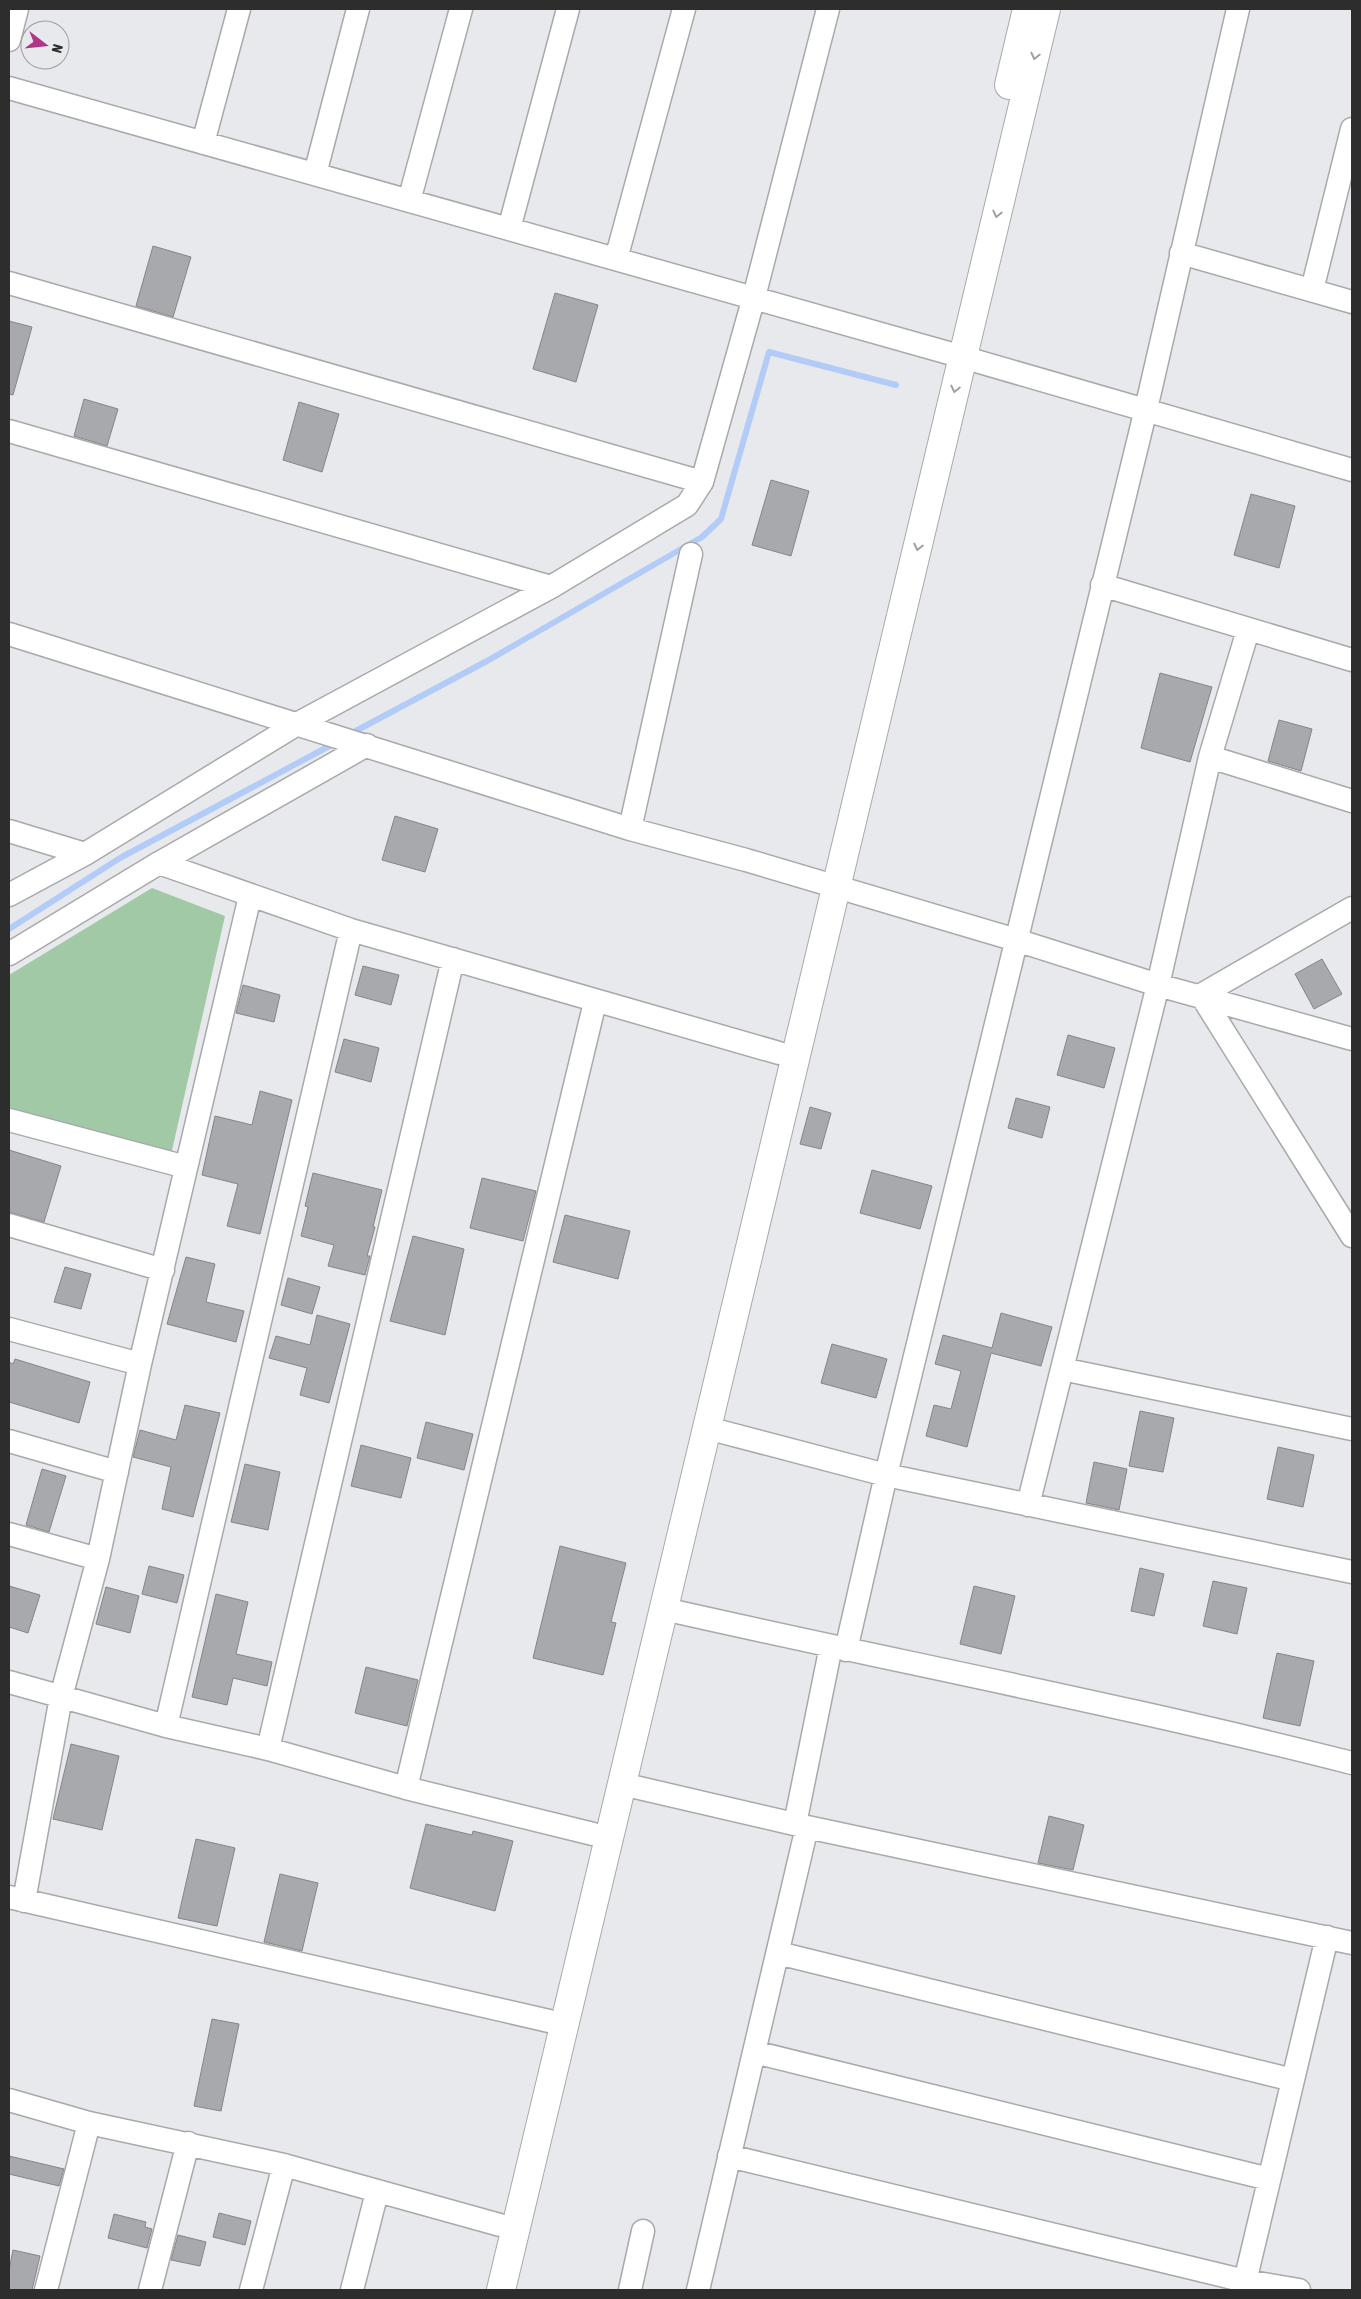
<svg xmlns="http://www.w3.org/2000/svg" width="1361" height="2299" font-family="'Asap Condensed',sans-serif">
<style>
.green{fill:#a1c9a5}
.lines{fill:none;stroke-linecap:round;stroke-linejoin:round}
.stream{stroke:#b2cbf7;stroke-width:6}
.building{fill:#a8a9ac;stroke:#858588}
.minor-casing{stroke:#a8a9ac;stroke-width:25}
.tertiary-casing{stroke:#a8a9ac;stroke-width:30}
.minor{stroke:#fff;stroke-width:22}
.tertiary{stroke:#fff;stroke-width:28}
.oneway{stroke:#a0a0a1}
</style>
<rect width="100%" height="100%" fill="#e8e9ec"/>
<path class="green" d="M152 888 225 916 171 1155 9 1113V975Z"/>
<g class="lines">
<path class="stream" d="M350 734 487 661 702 537 721 519 769 352 896 385
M9 929 120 858 335 743"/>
</g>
<path class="building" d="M153 246 191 257 173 317 136 306Z
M555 293 598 305 576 382 533 369Z
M9 321 32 327 13 395 9 394Z
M84 399 118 409 107 446 74 436Z
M299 402 339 414 322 472 283 460Z
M771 480 809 491 791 556 752 545Z
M1251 494 1295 506 1279 568 1234 555Z
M1160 673 1212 687 1190 762 1141 748Z
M1279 720 1312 729 1301 771 1268 761Z
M395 816 438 829 425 872 382 860Z
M1322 959 1342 994 1314 1009 1295 974Z
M363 966 399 975 391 1005 355 995Z
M243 985 280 995 274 1022 236 1013Z
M1068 1035 1115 1048 1104 1088 1057 1075Z
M344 1039 379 1048 371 1082 335 1072Z
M260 1091 292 1100 260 1234 227 1226 238 1184 202 1175 215 1116 252 1125Z
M1016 1098 1050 1107 1042 1138 1008 1128Z
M810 1107 831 1113 821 1149 800 1144Z
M9 1150 61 1166 44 1222 9 1212Z
M872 1170 932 1186 920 1229 860 1213Z
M313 1173 382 1190 373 1227H375L367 1256H370L365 1275 328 1266 334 1245 301 1236 308 1207 305 1206Z
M482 1178 536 1191 523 1241 470 1228Z
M565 1215 630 1231 618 1279 553 1262Z
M413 1236 464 1249 445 1335 390 1321Z
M186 1257 215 1264 206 1302 244 1311 236 1342 167 1324Z
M65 1267 91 1274 81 1309 54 1302Z
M288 1278 320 1287 312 1314 281 1305Z
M1001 1313 1052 1327 1041 1366 991 1353 967 1447 926 1436 934 1405 951 1409 961 1371 935 1364 943 1335 992 1348Z
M317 1315 350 1324 329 1403 300 1395 307 1368 269 1358 276 1336 310 1345Z
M832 1344 887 1359 876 1398 821 1383Z
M15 1359 90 1382 79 1423 9 1402V1362L13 1364Z
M185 1405 220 1413 193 1517 162 1509 171 1467 133 1457 140 1430 176 1440Z
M1140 1411 1174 1418 1163 1472 1129 1466Z
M426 1422 473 1434 464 1470 417 1458Z
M361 1445 411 1458 401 1498 351 1486Z
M1278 1447 1314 1455 1303 1507 1267 1499Z
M1094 1462 1127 1469 1119 1510 1086 1503Z
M245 1464 280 1472 268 1530 231 1522Z
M42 1469 66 1476 49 1532 26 1525Z
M560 1546 626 1563 611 1622 616 1623 603 1675 533 1658Z
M149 1566 184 1575 177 1603 142 1594Z
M1140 1568 1164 1574 1154 1616 1131 1611Z
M1213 1581 1247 1588 1237 1634 1203 1626Z
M9 1586 40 1595 28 1633 9 1627Z
M974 1586 1015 1596 1001 1654 960 1644Z
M106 1587 139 1596 130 1633 96 1624Z
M216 1594 248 1602 236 1654 272 1662 267 1686 233 1678 227 1705 192 1697Z
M1277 1653 1314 1661 1300 1726 1263 1718Z
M366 1667 418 1680 407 1726 355 1713Z
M71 1744 119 1756 102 1830 53 1819Z
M1049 1816 1084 1825 1073 1870 1038 1863Z
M426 1824 472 1835 473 1831 513 1841 495 1911 410 1888Z
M196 1839 235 1848 217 1926 178 1918Z
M280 1874 318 1883 302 1951 264 1942Z
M212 2019 239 2024 221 2111 194 2106Z
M9 2156 64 2169 59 2186 9 2174Z
M219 2213 251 2221 245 2245 213 2237Z
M114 2214 146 2222 145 2227 152 2229 147 2248 108 2238Z
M178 2235 206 2242 200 2266 171 2260Z
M13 2250 40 2256 32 2290H9V2270Z"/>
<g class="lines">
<defs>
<path id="minor" d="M9 40 17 9
M9 88 945 352 1352 470
M203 143 239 9
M315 174 358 9
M409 201 461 9
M509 229 568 9
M1181 253 1352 302
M616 259 684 9
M9 283 702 482
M1312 290 1352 129
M9 431 551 587
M1102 585 1352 660
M9 634 630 829 746 860 1016 940 1158 985 1352 1039
M1210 757 1352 801
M630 829 691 554
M9 831 85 854
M159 863 351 930 779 1053
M9 895 85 854 297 724 551 587 687 505 702 482 754 297 828 9
M1352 908 1201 995 1352 1236
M9 954 159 863 367 745
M9 1120 186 1167
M9 1225 163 1270
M9 1329 140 1364
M1062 1369 1352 1429
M707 1428 886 1475 1352 1572
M9 1441 117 1472
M1028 1505 1158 985 1210 757 1248 630
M9 1534 98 1559
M664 1609C893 1661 1124 1705 1352 1763
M846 1650 886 1475 1146 409 1238 9
M9 1682 166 1726 268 1749 406 1788 593 1834
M166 1726 351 930
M268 1749 453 959
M622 1784 807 1827 1352 1943
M406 1788 595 1002
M795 1824 831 1646
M9 1897 549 2021
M24 1901 61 1697 98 1559 140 1364 250 896
M778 1953 1293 2080
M754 2052 1269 2179
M9 2100 89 2123 284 2165 500 2225
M729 2156 1245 2281 1299 2290
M46 2290 89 2123
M150 2290 188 2143
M251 2290 284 2165
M352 2290 377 2192
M630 2290 643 2231
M698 2290 807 1827
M1243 2290 1327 1937"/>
<path id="tertiary" d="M1009 85 1027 9
M501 2290 1046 9"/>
</defs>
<use href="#minor" class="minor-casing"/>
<use href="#tertiary" class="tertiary-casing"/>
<use href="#minor" class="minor"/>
<use href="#tertiary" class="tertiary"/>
</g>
<defs><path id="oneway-chevron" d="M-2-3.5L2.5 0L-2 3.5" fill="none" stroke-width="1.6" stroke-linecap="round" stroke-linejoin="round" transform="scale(1.25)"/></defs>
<g class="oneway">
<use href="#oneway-chevron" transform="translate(1035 56) rotate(103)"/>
<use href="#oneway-chevron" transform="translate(997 214) rotate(103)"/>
<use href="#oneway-chevron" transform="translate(955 389) rotate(103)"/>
<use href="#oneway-chevron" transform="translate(918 547) rotate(103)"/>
</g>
<rect width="1361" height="2299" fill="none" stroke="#2d2d2e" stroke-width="20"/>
<g transform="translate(45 45) rotate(106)"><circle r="24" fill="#e8e9ec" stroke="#9d9ea0"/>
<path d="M0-4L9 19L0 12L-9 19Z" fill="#b03587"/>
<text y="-8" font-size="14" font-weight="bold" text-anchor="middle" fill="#2d2d2e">N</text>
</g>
</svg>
